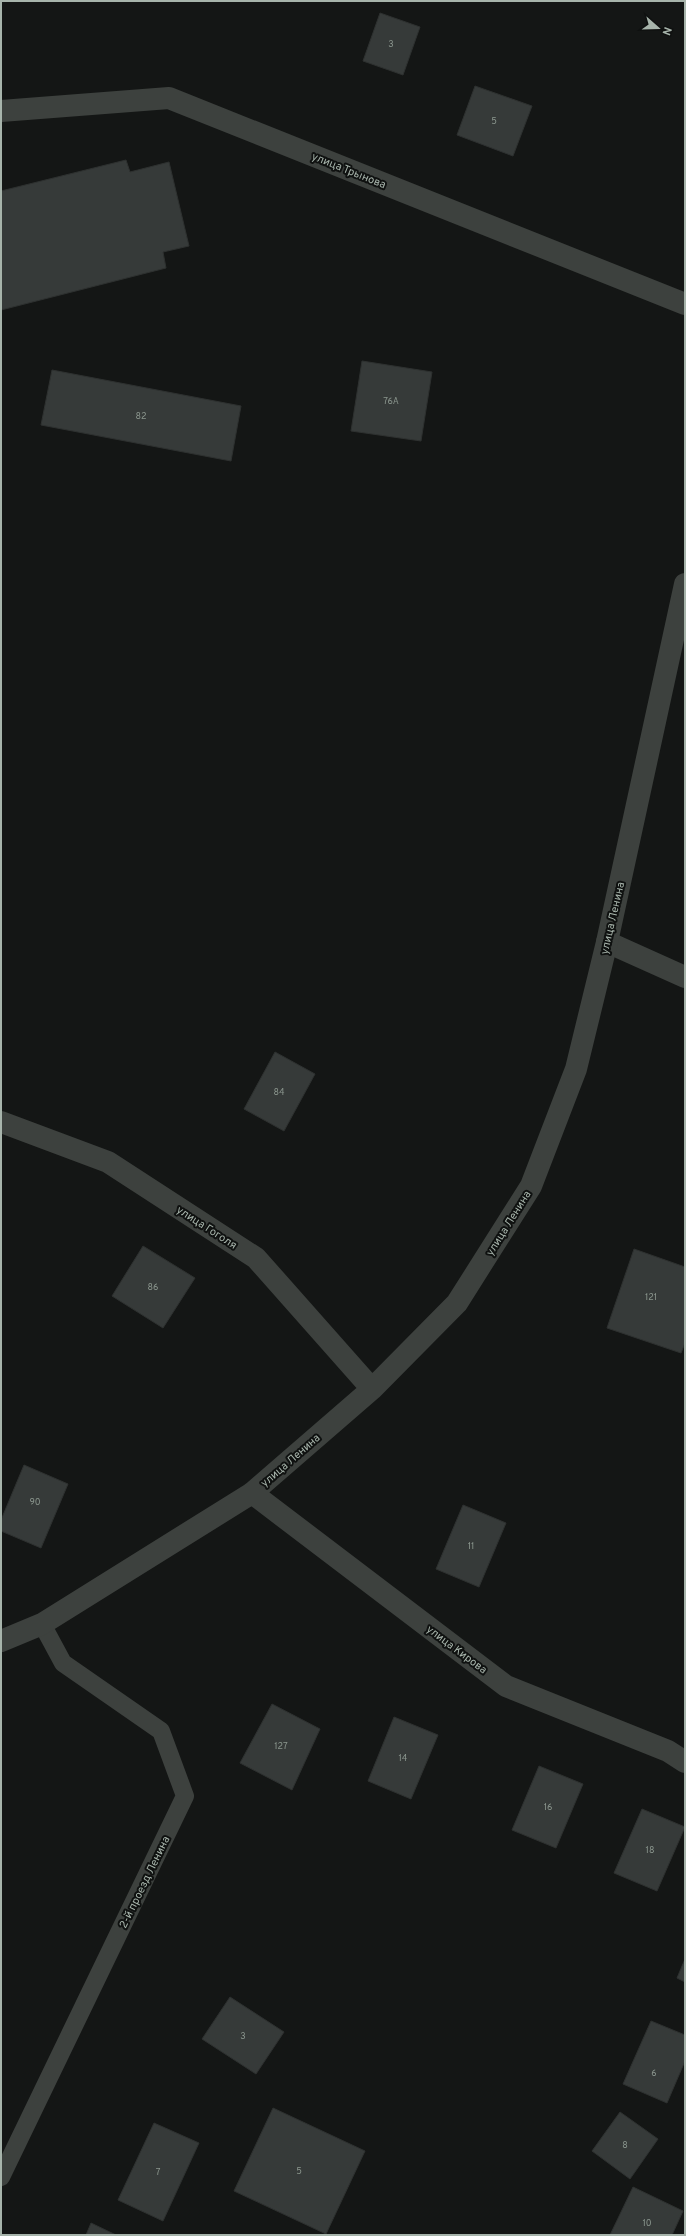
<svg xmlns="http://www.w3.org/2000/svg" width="686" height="2236" font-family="Overpass,sans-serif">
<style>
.building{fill:#363a39;stroke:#2e3130}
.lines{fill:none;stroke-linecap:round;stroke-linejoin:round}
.service{stroke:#3d413e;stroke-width:18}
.pedestrian{stroke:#3d413e;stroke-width:22}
.minor{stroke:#3d413e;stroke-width:22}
.labels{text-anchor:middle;stroke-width:4;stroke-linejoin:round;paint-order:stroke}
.number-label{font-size:9px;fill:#8b968e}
.street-label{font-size:11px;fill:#a7b4ab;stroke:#0f1110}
</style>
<rect width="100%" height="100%" fill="#141615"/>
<path class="building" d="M380 13 420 27 403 75 363 61Z
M475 86 532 106 513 156 457 135Z
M126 160 130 172 169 162 189 246 163 252 166 268 1 310V191Z
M362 361 432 372 421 441 351 431Z
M52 370 241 406 231 461 41 425Z
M275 1052 315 1074 284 1131 244 1109Z
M143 1246 195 1278 163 1328 112 1296Z
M634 1249 685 1267V1343L681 1353 607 1328Z
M24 1465 68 1484 41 1548 1 1531V1520Z
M463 1505 506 1523 479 1587 436 1569Z
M272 1704 320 1729 292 1790 240 1763Z
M394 1717 438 1735 411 1799 368 1781Z
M539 1766 583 1784 556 1848 512 1830Z
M642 1809 685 1827 657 1891 614 1873Z
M685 1959V1982L677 1978Z
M230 1997 284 2032 256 2074 202 2039Z
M651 2021 685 2035V2061L667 2103 623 2084Z
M273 2108 365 2151 326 2234 234 2191Z
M620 2112 658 2139 630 2179 592 2151Z
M154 2123 199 2143 163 2221 118 2200Z
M633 2187 683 2211 672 2235H610Z
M91 2223 116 2235H86Z"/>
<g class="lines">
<path class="service" d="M1 2177 185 1796 161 1731 63 1663 42 1624"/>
<path class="pedestrian" d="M607 942 685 977"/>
<path class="minor" d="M1 111 169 98 685 304
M1 1122 108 1162 256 1258 372 1389
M252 1493 506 1686 668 1751 685 1762
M1 1641 42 1624 252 1493 372 1389 457 1303 531 1186 576 1069 607 942 685 584"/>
</g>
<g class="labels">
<g class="number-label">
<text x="391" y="47">3</text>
<text x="494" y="124">5</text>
<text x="391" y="404">76А</text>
<text x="141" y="419">82</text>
<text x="279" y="1095">84</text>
<text x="153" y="1290">86</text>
<text x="651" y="1300">121</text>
<text x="35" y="1505">90</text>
<text x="471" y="1549">11</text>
<text x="281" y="1749">127</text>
<text x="403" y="1761">14</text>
<text x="548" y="1810">16</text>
<text x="650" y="1853">18</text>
<text x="243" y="2039">3</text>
<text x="654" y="2076">6</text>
<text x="625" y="2148">8</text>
<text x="299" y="2174">5</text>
<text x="158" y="2175">7</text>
<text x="647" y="2226">10</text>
</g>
<g class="street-label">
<text transform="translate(349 170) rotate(22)" y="4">улица Трынова</text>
<text transform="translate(612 918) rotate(-77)" y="4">улица Ленина</text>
<text transform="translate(508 1223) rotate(-58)" y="4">улица Ленина</text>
<text transform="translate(207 1227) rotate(33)" y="4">улица Гоголя</text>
<text transform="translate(290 1460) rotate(-41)" y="4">улица Ленина</text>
<text transform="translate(457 1649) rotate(37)" y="4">улица Кирова</text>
<text transform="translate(144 1882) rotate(-64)" y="4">2-й проезд Ленина</text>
</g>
</g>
<rect width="686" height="2236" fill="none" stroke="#a7b4ab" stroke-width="4"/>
<g transform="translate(658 28) rotate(110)" stroke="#0f1110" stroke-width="3" paint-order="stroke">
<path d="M0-3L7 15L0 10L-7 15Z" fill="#a7b4ab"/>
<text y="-6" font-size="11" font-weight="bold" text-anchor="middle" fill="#a7b4ab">N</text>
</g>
</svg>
